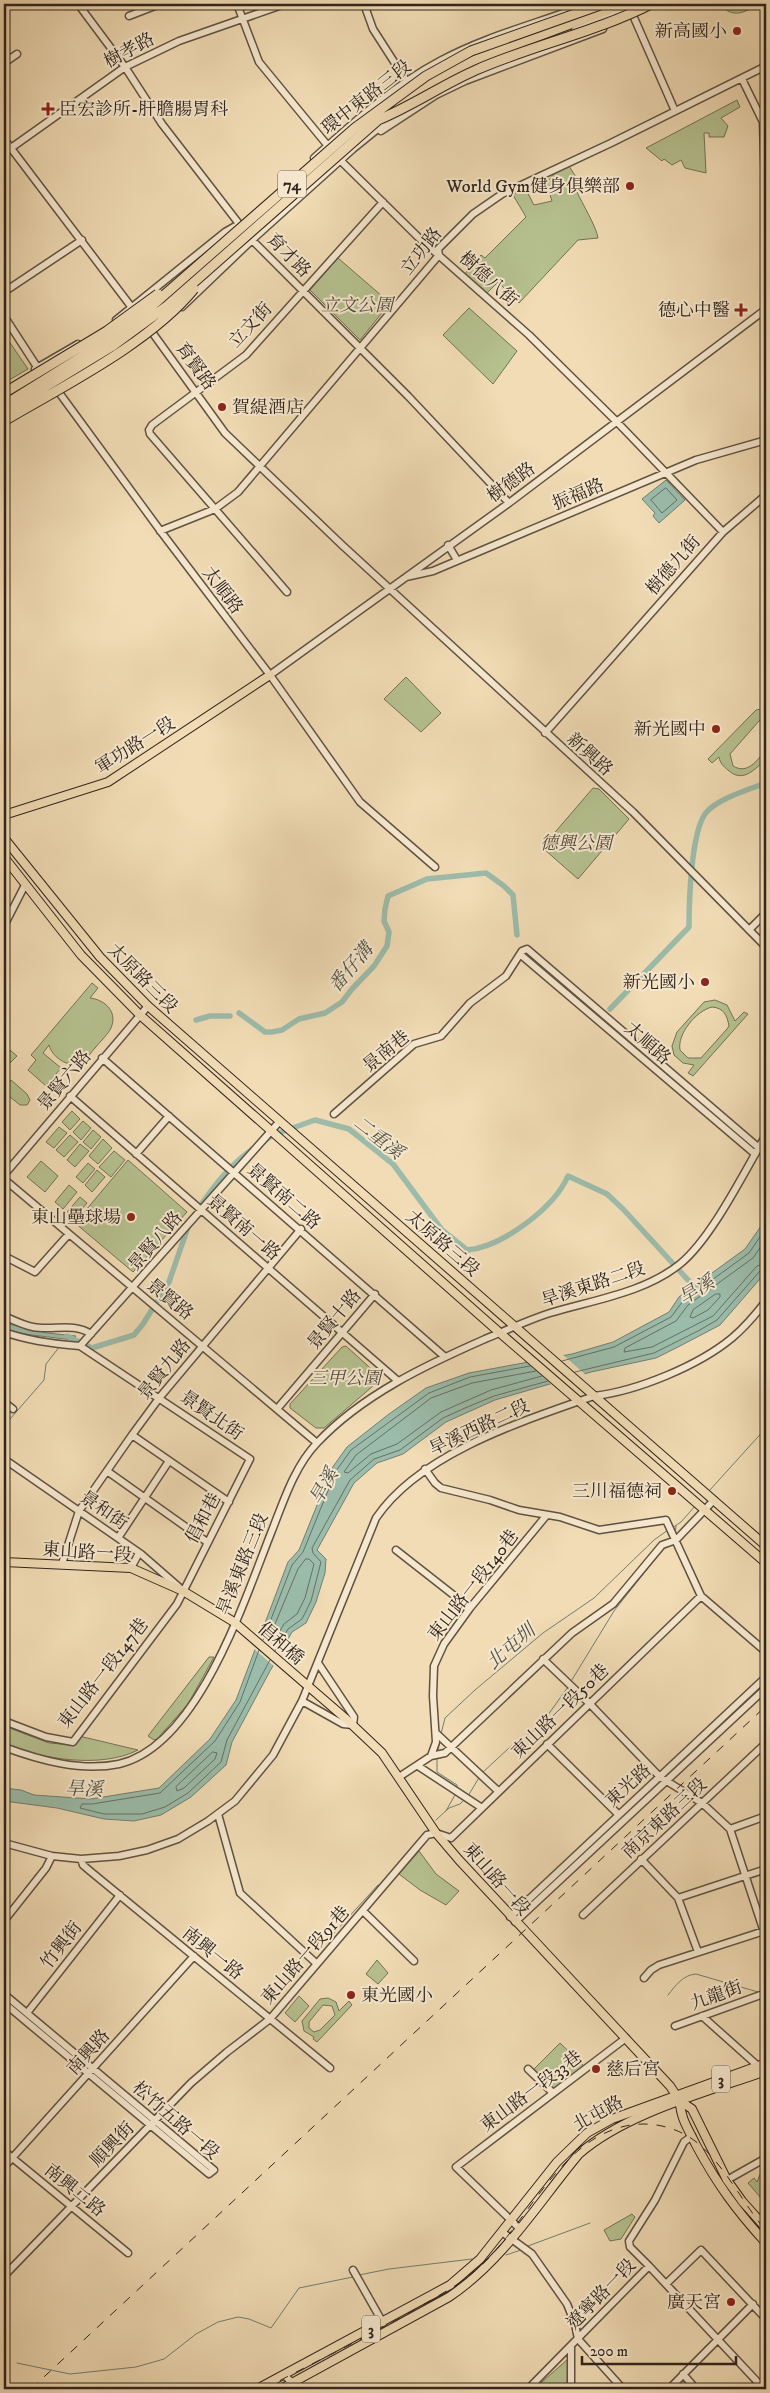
<svg xmlns="http://www.w3.org/2000/svg" width="770" height="2393" font-family="'IM FELL DW Pica','Noto Serif TC',serif">
<style>
.green{fill:#b6c190;stroke:#737256;fill-rule:evenodd}
.water{fill:#9bbcaa;stroke:#707f71}
.pier{fill:#f1dcb5}
.lines{fill:none;stroke-linecap:round;stroke-linejoin:round}
.shore{stroke:#667063;stroke-width:1}
.stream{stroke:#707f71;stroke-width:1}
.canal{stroke:#9bbcaa;stroke-width:5.5}
.minor-casing{stroke:#605242;stroke-width:9}
.major-casing{stroke:#30241c;stroke-width:10}
.highway-casing{stroke:#30241c;stroke-width:11}
.minor{stroke:#f6e8cf;stroke-width:6}
.major{stroke:#f1dcb5;stroke-width:8}
.highway{stroke:#f1dcb5;stroke-width:9}
.rail{stroke:#30241c;stroke-width:1;stroke-dasharray:9 9;stroke-linecap:butt}
.highway-bridge-casing{stroke:#30241c;stroke-width:11;stroke-linecap:butt}
.highway-bridge{stroke:#f1dcb5;stroke-width:9}
.poi-dot{fill:#8f2418;stroke:#f6e8cf;stroke-width:2}
.labels{text-anchor:middle;stroke-width:4;stroke-linejoin:round;paint-order:stroke}
.shield{fill:#f6e8cf;stroke:#6b5f52;stroke-width:1}
.shield-label{font-size:16px;font-weight:bold;fill:#30241c}
.poi-label{font-size:18px;fill:#30241c;stroke:#f6e8cf;text-anchor:end}
.street-label{font-size:18px;fill:#30241c;stroke:#f6e8cf}
.park-label{font-size:18px;font-style:italic;fill:#524b39;stroke:#f6e8cf}
.water-label{font-size:19px;font-style:italic;fill:#505247;stroke:#f6e8cf}
</style>
<rect width="100%" height="100%" fill="#f1dcb5"/>
<filter id="stains"><feTurbulence type="fractalNoise" baseFrequency=".004" numOctaves="4"/><feColorMatrix values="0 0 0 0 .2 0 0 0 0 .09 0 0 0 0 .02 0 0 0 .5 -.17"/></filter>
<radialGradient id="worn" r=".72"><stop offset=".6" stop-color="#630" stop-opacity="0"/><stop offset="1" stop-color="#630" stop-opacity=".3"/></radialGradient>
<path class="green" d="M720 4 737 7 747 4H758C745 13 732 19 720 4Z
M737 100 740 107 721 118 728 126 724 137H709V133H704L706 173 685 168 681 160 672 165 664 159 662 161 646 148Z
M569 166 581 185 577 192C582 203 597 228 598 238L578 240 519 303 498 282 485 295 464 275 481 255 485 258 526 217 513 195 525 188 534 205 552 201 546 183 555 173Z
M338 258 390 303 360 340 310 290Z
M469 308 517 351 493 384 443 335Z
M4 334 28 369 4 383Z
M406 677 441 713 421 732 384 699Z
M766 708V719L759 721 730 754 733 766C748 775 757 760 766 750V759C755 769 743 784 728 770 723 766 720 763 719 757L712 763 708 759 756 710Z
M593 788 599 789 629 819 578 879 545 850 544 845Z
M92 983 98 988 90 998C106 1000 119 1013 110 1030 106 1036 100 1042 95 1048 91 1052 87 1059 82 1062 68 1069 52 1057 49 1045L43 1053 61 1068 46 1086 28 1070 36 1060 31 1055Z
M715 1000 727 1005 735 1021 744 1012 748 1014 693 1076 688 1073 694 1065 683 1063 674 1055 672 1046 677 1032 704 1002ZM712 1007C724 1008 727 1015 729 1026L727 1029 701 1058H688L680 1050C677 1034 696 1011 712 1007Z
M4 1045 17 1056 6 1067 4 1065Z
M11 1080 27 1094 30 1100 27 1105H20L4 1092Z
M72 1111 80 1119 70 1130 62 1122Z
M83 1121 91 1128 81 1140 73 1132Z
M59 1127 67 1133 54 1148 46 1142Z
M93 1130 101 1137 91 1149 83 1142Z
M70 1135 78 1142 64 1157 56 1150Z
M103 1139 112 1148 98 1164 89 1156Z
M80 1144 89 1151 75 1167 67 1160Z
M114 1151 125 1160 111 1177 99 1167Z
M128 1160 187 1212 133 1272 75 1223Z
M41 1161 58 1176 45 1192 27 1177Z
M88 1163 95 1169 83 1183 76 1177Z
M97 1170 105 1177 92 1192 85 1185Z
M69 1185 77 1192 63 1209 55 1202Z
M80 1197 87 1203 74 1218 67 1212Z
M346 1346 379 1376 380 1380 324 1428H316L290 1408V1404L342 1347Z
M209 1657H214L188 1704 157 1739 154 1740 148 1736Z
M4 1726 49 1743 73 1745 79 1736 138 1750C101 1769 41 1759 4 1744Z
M419 1851 436 1874 459 1891 446 1905 420 1890 399 1874Z
M377 1960 388 1973 378 1984 366 1974Z
M299 1996 309 2006 295 2022 285 2013Z
M328 1998 336 2002 339 2011 349 2001 352 2005 317 2042 313 2039 314 2037 304 2031 302 2021 320 1999ZM323 2005 332 2006 335 2015 320 2030 314 2032 309 2028V2022Z
M560 2043 584 2066 554 2090 534 2069Z
M766 2168C766 2176 761 2183 763 2190L766 2188V2204L748 2183 754 2178 757 2182 761 2172Z
M632 2214 635 2217 621 2239 610 2241 604 2230Z
M568 2359 567 2389H534Z"/>
<path class="water" d="M666 480 685 500 659 523 653 516 655 513 642 499Z
M766 1219V1272L720 1325 680 1346 656 1358 591 1372 495 1400 446 1422 403 1454 377 1463 354 1483 317 1550 326 1559 325 1573 316 1602 306 1623 292 1632 270 1671 232 1742 226 1765 191 1797 161 1815 134 1821 104 1819 57 1808 4 1801V1788L21 1790 34 1795 91 1799 159 1788 210 1739 236 1700 288 1562 299 1550 332 1468 347 1447 389 1414 426 1388 469 1373 572 1354 613 1342 669 1312 679 1297 745 1249Z
M4 1323 47 1333 76 1336 73 1340 16 1333 4 1328Z"/>
<path class="pier" d="M561 1353 587 1376 554 1387 523 1359Z
M258 1632 283 1653 275 1667 252 1647Z"/>
<g class="lines">
<path class="shore" d="M666 488 677 500 662 513 651 500Z
M766 1239 753 1258 688 1305 676 1321 625 1348 624 1352 652 1347 713 1316 757 1266 766 1263
M716 1294H720V1297L708 1310 693 1318 690 1317 693 1310Z
M562 1361 614 1347 671 1317 683 1301 749 1253 766 1228
M536 1371 472 1383 431 1398 356 1455 344 1472 348 1473 371 1454 397 1444 441 1412 491 1390 542 1376
M575 1372 654 1353 698 1331 717 1320 760 1271 766 1269
M306 1559H309L314 1564 305 1598 297 1614 284 1624 274 1641 271 1642 270 1639 272 1631 298 1569Z
M263 1640 292 1565 303 1552 336 1471 351 1450 429 1393 470 1377 530 1366
M259 1650 240 1702 215 1741 160 1793 92 1804H82L80 1808 104 1814H142L165 1807 188 1793 221 1762 227 1740 270 1660
M275 1651 288 1629 302 1619 311 1601 321 1562 313 1553 312 1548 350 1480 374 1459 400 1450 443 1418 465 1408 494 1396 548 1381
M213 1752 217 1753 215 1759 184 1788 177 1791 176 1787Z"/>
<path class="stream" d="M4 1426 44 1380 46 1364 60 1346
M709 1491 766 1428
M672 1528 681 1522 696 1505
M675 1535 676 1526
M570 1683 614 1611 663 1549 674 1544
M441 1734 445 1718 475 1690 543 1633 594 1598 654 1540 668 1530
M438 1751 440 1740
M437 1757V1772L457 1785V1789
M482 1773 509 1748 540 1726 568 1687
M468 1796 480 1776
M446 1811 456 1793
M436 1820 449 1808 460 1804 465 1799
M330 1944 334 1933 378 1885
M668 1995C676 1985 683 1975 696 1974L758 1992
M528 2246 590 2223
M506 2255 521 2250
M359 2275 389 2269 472 2259
M17 2363 70 2374 136 2367 164 2359 196 2334 218 2322 238 2317 249 2319 271 2328 299 2288 353 2277"/>
<path class="canal" d="M610 1009 689 927C689 902 691 834 705 814 716 799 750 789 766 783
M239 1013 265 1032H272L282 1030 299 1019 325 1013 342 1002 352 989 374 966 387 946 389 932 384 921 385 909 388 896 427 879 486 873 504 886 513 895 517 935
M196 1020 210 1016H230
M264 1141 273 1135 315 1120 349 1129 393 1164 442 1230 467 1250C502 1247 554 1208 568 1176L607 1194 623 1209 699 1292
M198 1210C213 1186 232 1162 257 1146
M67 1336 92 1348 134 1335 143 1324 169 1282 188 1227"/>
<defs>
<path id="minor" d="M78 4 125 67 162 124 243 229
M237 4 259 62 328 146
M364 4 373 29 407 82
M628 4 675 111
M129 16 160 4
M575 30 640 4
M4 63 17 54
M742 79 763 122 766 215
M381 131 436 95 465 81 603 29
M4 139 136 313
M4 153 125 67 179 41 285 4
M314 158C353 123 393 86 440 61 486 36 539 23 588 4
M341 161 418 237 529 335 616 421 723 532 545 733
M249 237 408 396 509 503
M199 284 231 256
M4 292 82 240
M182 307 252 240 353 149 395 115
M4 316 41 373
M116 320 225 232 239 224
M149 328 225 433 342 545 633 812 766 947
M54 368 82 352
M35 369 78 344
M83 370 130 340 165 313
M55 387 162 533 270 675 360 802 435 867
M160 531 215 509 238 492 439 255 438 249 473 214 502 194 611 143 766 66
M723 532 766 495
M448 545 457 560
M406 577 433 571 696 460 766 440
M287 592 150 434 149 430 152 425 246 355 383 202
M270 675 509 503 766 309
M4 926 25 885
M749 930 766 913
M521 955 755 1154
M102 1058 445 1357
M70 1096 398 1381
M334 1114 414 1044 441 1036 470 1003 506 976 522 951 527 949 759 1148
M136 1154 169 1116
M4 1175 148 1006
M4 1179 317 1443
M4 1256 35 1272 68 1235
M4 1316C13 1320 23 1325 33 1327 53 1331 73 1322 91 1334
M4 1332C29 1341 53 1344 80 1346L280 1121
M4 1402 13 1409
M277 1409 375 1294
M132 1435 229 1502
M4 1459 141 1554 180 1588
M425 1469 435 1483 441 1488 490 1500 519 1510 560 1517 599 1530 666 1520 701 1596 766 1652
M107 1471 207 1542
M118 1538 169 1461
M396 1550 470 1608
M62 1564 79 1511 132 1435 160 1397 301 1229
M131 1568 139 1553
M543 1659 589 1703 660 1777 702 1803 730 1829 766 1938
M302 1701 343 1724 353 1725 354 1717 318 1663
M4 1721 46 1737 73 1742 177 1604 250 1459 80 1346
M437 1734 498 1791
M547 1744 618 1814
M4 1747C39 1760 81 1772 119 1764 198 1746 244 1601 271 1533 283 1503 294 1467 317 1443 362 1395 426 1365 485 1339 507 1330 528 1320 550 1313 593 1300 644 1293 680 1264 712 1238 744 1172 766 1135
M431 1756 445 1753 572 1633 613 1604 662 1545 676 1540 714 1500
M418 1766 482 1808
M399 1777 431 1756 436 1742 433 1696 434 1666 444 1644 470 1608 546 1516
M218 1814 240 1893 317 1964
M730 1829 766 1816
M4 1843 52 1856 81 1859 119 1856 147 1850 178 1839 208 1821 235 1801 273 1755 302 1701 376 1518C420 1453 523 1421 594 1396 637 1391 698 1366 732 1338 745 1327 756 1314 766 1301
M81 1859 83 1865 90 1871 330 2068
M641 1859 678 1898 698 1952
M678 1898 766 1869
M363 1911 414 1961
M583 1915 766 1743
M510 1917 766 1677
M4 1921 46 1868 52 1856
M515 1922 766 1688
M644 1978 651 1970 659 1965 764 1931
M4 1994 214 2170 209 2174 4 2003
M27 2013 120 1895
M702 2016 758 2066
M675 2026 766 1993
M528 2069 553 2093
M4 2151 128 2253
M4 2167 194 1956
M727 2180 766 2158
M519 2228 456 2167 626 2038
M502 2232 532 2254 567 2304 575 2324 578 2339 623 2389
M649 2266 764 2389
M353 2270 383 2323
M4 2276 191 2083 227 2052 270 2019 427 1835 436 1833 451 1838 701 1596
M666 2284 701 2250 766 2319
M571 2347V2389
M683 2374 696 2389
M284 2375 299 2389
M528 2389 649 2266 630 2247 629 2241 655 2200 684 2142 692 2136
M669 2389 753 2304"/>
<path id="major" d="M4 815 108 782 270 675
M4 838 100 957 148 1006 766 1546
M4 857 81 955 140 1015 500 1333 766 1563
M4 1562 131 1568 183 1591 234 1622 345 1718 382 1753 436 1833 459 1860 670 2086 680 2101 692 2109 727 2180 742 2201 766 2228
M680 2101C680 2118 689 2130 696 2145 717 2184 736 2210 766 2243
M257 2389 450 2285 480 2259 557 2162 587 2133 612 2119 766 2063
M281 2389 449 2297C503 2261 538 2203 579 2154 626 2113 707 2092 766 2071"/>
<path id="highway" d="M390 112 445 75 475 60 623 4"/>
</defs>
<use href="#minor" class="minor-casing"/>
<use href="#major" class="major-casing"/>
<use href="#highway" class="highway-casing"/>
<use href="#minor" class="minor"/>
<use href="#major" class="major"/>
<use href="#highway" class="highway"/>
<path class="rail" d="M31 2389 766 1706
M264 2389C316 2361 370 2336 421 2306 439 2295 459 2285 475 2271 530 2225 562 2126 643 2124 664 2124 683 2131 699 2144 726 2168 743 2203 766 2231"/>
<defs>
<path id="highway-bridge" d="M4 393 107 331 158 294
M4 405 110 339 130 325 355 128 426 76 471 51 603 4
M4 412 111 347 167 306 378 120C412 106 442 85 476 70 533 45 596 32 651 4
M4 421C63 386 150 343 194 289"/>
</defs>
<use href="#highway-bridge" class="highway-bridge-casing"/>
<use href="#highway-bridge" class="highway-bridge"/>
</g>
<g class="poi-dot">
<circle cx="737" cy="31" r="5"/>
<path d="M45.5 101.5h5v5h5v5h-5v5h-5v-5h-5v-5h5z"/>
<circle cx="630" cy="186" r="5"/>
<path d="M738.5 302.5h5v5h5v5h-5v5h-5v-5h-5v-5h5z"/>
<circle cx="222" cy="407" r="5"/>
<circle cx="716" cy="729" r="5"/>
<circle cx="705" cy="982" r="5"/>
<circle cx="131" cy="1217" r="5"/>
<circle cx="672" cy="1491" r="5"/>
<circle cx="351" cy="1995" r="5"/>
<circle cx="596" cy="2069" r="5"/>
<circle cx="731" cy="2302" r="5"/>
</g>
<g class="labels">
<g class="shield">
<rect x="278" y="170.5" width="28" height="27" rx="4"/>
<rect x="712" y="2065.5" width="18" height="27" rx="4"/>
<rect x="362" y="2315.5" width="18" height="27" rx="4"/>
</g>
<g class="shield-label">
<text x="292" y="190">74</text>
<text x="721" y="2085">3</text>
<text x="371" y="2335">3</text>
</g>
<g class="poi-label">
<text x="727" y="37">新高國小</text>
<text x="59" y="115" text-anchor="start">臣宏診所-肝膽腸胃科</text>
<text x="620" y="192">World Gym健身俱樂部</text>
<text x="730" y="316">德心中醫</text>
<text x="232" y="413" text-anchor="start">賀緹酒店</text>
<text x="706" y="735">新光國中</text>
<text x="695" y="988">新光國小</text>
<text x="121" y="1223">東山壘球場</text>
<text x="662" y="1497">三川福德祠</text>
<text x="361" y="2001" text-anchor="start">東光國小</text>
<text x="606" y="2075" text-anchor="start">慈后宮</text>
<text x="721" y="2308">廣天宮</text>
</g>
<g class="street-label">
<text transform="translate(129 50) rotate(-28)" y="6">樹孝路</text>
<text transform="translate(366 97) rotate(-38)" y="6">環中東路三段</text>
<text transform="translate(421 251) rotate(-52)" y="6">立功路</text>
<text transform="translate(289 255) rotate(45)" y="6">育才路</text>
<text transform="translate(489 279) rotate(42)" y="6">樹德八街</text>
<text transform="translate(250 325) rotate(-47)" y="6">立文街</text>
<text transform="translate(196 366) rotate(54)" y="6">育賢路</text>
<text transform="translate(511 482) rotate(-36)" y="6">樹德路</text>
<text transform="translate(578 494) rotate(-23)" y="6">振福路</text>
<text transform="translate(673 565) rotate(-49)" y="6">樹德九街</text>
<text transform="translate(223 590) rotate(53)" y="6">太順路</text>
<text transform="translate(135 745) rotate(-32)" y="6">軍功路一段</text>
<text transform="translate(590 754) rotate(42)" y="6">新興路</text>
<text transform="translate(143 978) rotate(45)" y="6">太原路三段</text>
<text transform="translate(648 1043) rotate(41)" y="6">太順路</text>
<text transform="translate(386 1051) rotate(-39)" y="6">景南巷</text>
<text transform="translate(64 1080) rotate(-50)" y="6">景賢六路</text>
<text transform="translate(284 1196) rotate(41)" y="6">景賢南二路</text>
<text transform="translate(244 1227) rotate(41)" y="6">景賢南一路</text>
<text transform="translate(155 1241) rotate(-49)" y="6">景賢八路</text>
<text transform="translate(443 1243) rotate(41)" y="6">太原路三段</text>
<text transform="translate(593 1284) rotate(-18)" y="6">旱溪東路二段</text>
<text transform="translate(170 1299) rotate(39)" y="6">景賢路</text>
<text transform="translate(334 1319) rotate(-50)" y="6">景賢十路</text>
<text transform="translate(164 1369) rotate(-51)" y="6">景賢九路</text>
<text transform="translate(212 1415) rotate(35)" y="6">景賢北街</text>
<text transform="translate(479 1427) rotate(-25)" y="6">旱溪西路二段</text>
<text transform="translate(104 1510) rotate(35)" y="6">景和街</text>
<text transform="translate(203 1518) rotate(-62)" y="6">倡和巷</text>
<text transform="translate(87 1552) rotate(4)" y="6">東山路一段</text>
<text transform="translate(242 1564) rotate(-68)" y="6">旱溪東路三段</text>
<text transform="translate(473 1585) rotate(-52)" y="6">東山路一段140巷</text>
<text transform="translate(281 1643) rotate(41)" y="6">倡和橋</text>
<text transform="translate(103 1673) rotate(-52)" y="6">東山路一段147巷</text>
<text transform="translate(560 1711) rotate(-44)" y="6">東山路一段50巷</text>
<text transform="translate(628 1785) rotate(-42)" y="6">東光路</text>
<text transform="translate(664 1818) rotate(-43)" y="6">南京東路三段</text>
<text transform="translate(497 1879) rotate(48)" y="6">東山路一段</text>
<text transform="translate(61 1945) rotate(-52)" y="6">竹興街</text>
<text transform="translate(213 1953) rotate(39)" y="6">南興一路</text>
<text transform="translate(305 1955) rotate(-49)" y="6">東山路一段91巷</text>
<text transform="translate(716 1995) rotate(-20)" y="6">九龍街</text>
<text transform="translate(88 2052) rotate(-48)" y="6">南興路</text>
<text transform="translate(531 2091) rotate(-37)" y="6">東山路一段33巷</text>
<text transform="translate(598 2113) rotate(-29)" y="6">北屯路</text>
<text transform="translate(176 2120) rotate(41)" y="6">松竹五路一段</text>
<text transform="translate(112 2144) rotate(-46)" y="6">順興街</text>
<text transform="translate(75 2190) rotate(39)" y="6">南興二路</text>
<text transform="translate(601 2294) rotate(-46)" y="6">遼寧路一段</text>
</g>
<g class="park-label">
<text x="357" y="311">立文公園</text>
<text x="576" y="849">德興公園</text>
<text x="345" y="1384">三甲公園</text>
</g>
<g class="water-label">
<text transform="translate(350 967) rotate(-50)" y="7">番仔溝</text>
<text transform="translate(379 1137) rotate(38)" y="7">二重溪</text>
<text transform="translate(696 1289) rotate(-31)" y="7">旱溪</text>
<text transform="translate(323 1486) rotate(-60)" y="7">旱溪</text>
<text transform="translate(510 1646) rotate(-41)" y="7">北屯圳</text>
<text transform="translate(84 1788) rotate(2)" y="7">旱溪</text>
</g>
</g>
<rect width="770" height="2393" fill="none" stroke="#f1dcb5" stroke-width="20"/>
<rect x="5" y="5" width="760" height="2383" fill="none" stroke="#30241c" stroke-width="2.5"/>
<rect x="10" y="10" width="750" height="2373" fill="none" stroke="#30241c"/>
<path d="M582 2356v8h154v-8" fill="none" stroke="#30241c" stroke-width="2.5"/>
<text x="590" y="2356" font-size="15" fill="#30241c" stroke="#f6e8cf" stroke-width="4" paint-order="stroke">200 m</text>
<rect width="100%" height="100%" filter="url(#stains)"/>
<rect width="100%" height="100%" fill="url(#worn)"/>
</svg>
